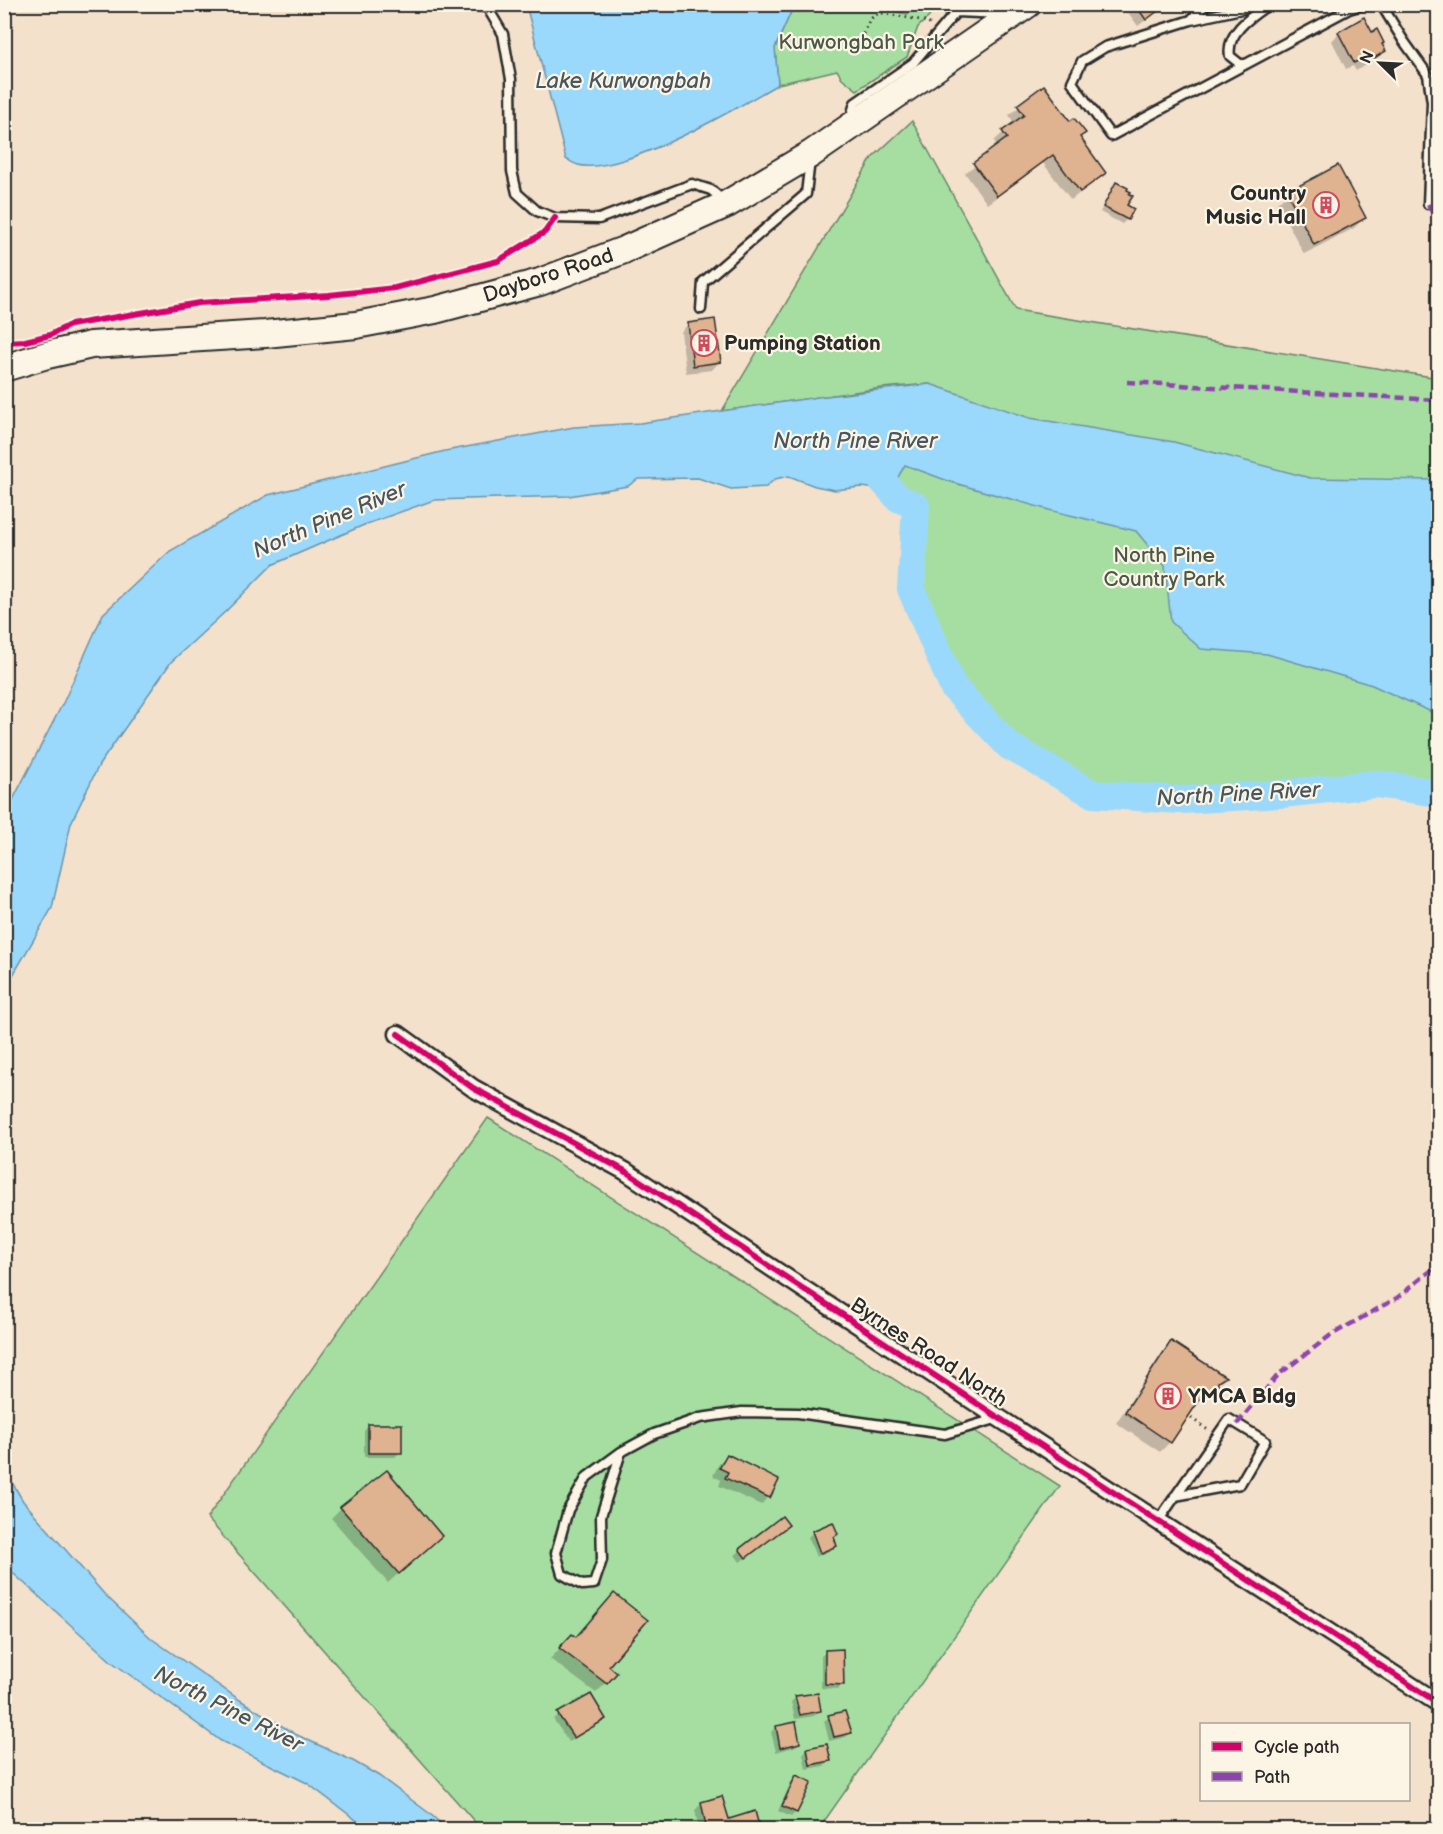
<svg xmlns="http://www.w3.org/2000/svg" width="1443" height="1834" font-family="'Balsamiq Sans',sans-serif">
<style>
.green{fill:#a6dea2;stroke:#688466;stroke-width:1.5}
.water{fill:#9ad9fc;stroke:#6e93a8;stroke-width:1.5}
.shadow{fill:#0003}
.lines{fill:none;stroke-linecap:round;stroke-linejoin:round}
.river{stroke:#9ad9fc;stroke-width:28}
.building{fill:#dfb290;stroke:#2b2b2b;stroke-width:1.5}
.lane-casing{stroke:#2b2b2b;stroke-width:13}
.street-casing{stroke:#2b2b2b;stroke-width:21}
.primary-casing{stroke:#2b2b2b;stroke-width:30}
.path{stroke:#2b2b2b;stroke-width:3;stroke-dasharray:1.5 4.5;stroke-linecap:butt}
.lane{stroke:#fcf5e5;stroke-width:8}
.street{stroke:#fcf5e5;stroke-width:16}
.primary{stroke:#fcf5e5;stroke-width:26}
.quiet{stroke:#8e44ad;stroke-width:4.5;stroke-dasharray:9 4.5;stroke-linecap:butt}
.cycleway-casing{stroke:#fcf5e5;stroke-width:10}
.cycleway{stroke:#d6006c;stroke-width:6}
.labels{text-anchor:middle;stroke-width:4.5;stroke-linejoin:round;paint-order:stroke}
.park-label{font-size:21px;fill:#4a5849;stroke:#fcf5e5}
.poi-label{font-size:21px;font-weight:bold;fill:#2b2b2b;stroke:#fcf5e5;text-anchor:start}
.street-label{font-size:21px;fill:#2b2b2b;stroke:#fcf5e5}
.water-label{font-size:22px;font-style:italic;fill:#47565f;stroke:#fcf5e5}
</style>
<rect width="100%" height="100%" fill="#f3e1cc"/>
<filter id="ink" filterUnits="userSpaceOnUse"><feTurbulence type="fractalNoise" baseFrequency=".0167" numOctaves="2"/><feDisplacementMap in="SourceGraphic" scale="12" xChannelSelector="R" yChannelSelector="G"/><feConvolveMatrix kernelMatrix="1 2 1 2 8 2 1 2 1" color-interpolation-filters="sRGB"/></filter>
<g filter="url(#ink)">
<path class="green" d="M794 5H877L879 8 907 14 923 5H934L929 17 918 27 907 57 857 90 842 78 837 70 778 84 775 48Z
M912 121 1016 310 1438 378V793L1375 784 1281 794 1181 800 1093 794 1009 746 953 687 911 589 916 506 898 498 888 487C906 477 922 406 929 384L882 388 722 411 872 158Z
M488 1118 1060 1486 818 1830 481 1829 207 1518Z"/>
<path class="water" d="M526 5V4L794 5 775 48 778 84C739 107 622 176 578 165 574 164 570 161 566 159Z
M930 384 1030 418 1174 442 1310 478 1438 480V715L1372 685 1267 654 1201 649 1171 622 1165 566 1136 531 1049 510 951 482 905 465 894 484 898 498 879 489 861 487 835 490 815 486 789 476 775 479 766 487 731 489 698 478 638 479 628 486 569 496 434 500 364 525 272 565 226 611 171 662 99 765 71 823 52 908 5 989V815L64 701 103 614 170 551 268 495 445 451 574 427 640 423 818 397Z
M4 1469 23 1501 105 1595 152 1639 240 1700 295 1734 353 1761 379 1776 429 1813 447 1829H368L307 1783 221 1741 112 1662 5 1566Z"/>
<path class="shadow" d="M1122 4H1167L1138 26Z
M1339 33 1380 45 1384 51 1376 59 1356 71 1353 66 1346 69 1332 41Z
M1044 87 1104 173 1071 200 1043 163 987 204 965 173 998 147 994 141 1014 123 1009 115Z
M1117 184 1125 206 1127 219 1122 224 1100 212 1112 189Z
M1288 193 1364 218 1354 228 1304 254 1277 203Z
M688 324 719 362 712 370 686 373 681 332Z
M1171 1343 1224 1377 1216 1384V1390L1206 1400 1198 1399 1170 1442 1160 1452 1116 1423 1162 1353Z
M368 1426 400 1452 395 1457H364V1431Z
M727 1456 768 1497 761 1505 719 1486 721 1480 713 1476 719 1463Z
M341 1508 440 1536 388 1583 331 1518Z
M781 1518 783 1530 740 1562 735 1555Z
M813 1532 833 1538 835 1545 831 1550 816 1557 808 1537Z
M614 1595 606 1683 596 1693 550 1659 562 1646 575 1638Z
M826 1652 843 1684 838 1689 821 1688V1656Z
M590 1696 604 1719 569 1742 553 1719Z
M796 1697 819 1711 814 1716 795 1719 791 1702Z
M829 1717 850 1733 846 1737 829 1741 824 1721Z
M776 1727 799 1743 794 1747 776 1752 771 1732Z
M807 1749 829 1761 824 1766 806 1769 803 1754Z
M796 1777V1812L791 1817 778 1811 791 1782Z
M702 1803 728 1821 758 1830H699L695 1810Z"/>
<g class="lines">
<path class="river" d="M872 469 898 498 916 506 911 589 953 687 1009 746 1093 794 1181 800 1281 794 1375 784 1438 793"/>
</g>
<path class="building" d="M1135 4H1167L1146 20Z
M1364 17 1372 32 1377 29 1384 43 1382 44 1386 51 1364 64 1361 59 1354 63 1338 32Z
M1044 85 1070 121 1074 118 1086 133 1080 137 1106 173 1080 192 1053 155 997 196 973 163 1007 138 1002 131 1024 115 1017 105Z
M1338 165 1366 218 1314 245 1287 192Z
M1116 182 1128 188 1127 190 1131 192 1129 194 1133 196 1127 205 1134 209 1128 220 1103 207Z
M715 319 721 362 693 366 688 323Z
M1171 1341 1226 1377 1218 1382V1391L1206 1390 1171 1443 1125 1412Z
M368 1424H402V1453H368Z
M727 1454 779 1480 770 1498 725 1478 728 1472 719 1468Z
M387 1470 442 1536 399 1574 340 1507Z
M782 1516 789 1525 746 1558 739 1549Z
M833 1522 838 1534 834 1537 837 1546 820 1553 812 1531Z
M614 1593 648 1620 609 1666 617 1673 607 1684 559 1648 572 1634 576 1637Z
M843 1649 844 1685 825 1684V1650Z
M818 1693 821 1711 800 1715 795 1696Z
M591 1694 606 1719 574 1738 557 1713Z
M845 1711 852 1733 834 1737 828 1715Z
M796 1722 800 1743 780 1748 776 1726Z
M827 1744 831 1761 810 1765 807 1748Z
M796 1775 812 1782 797 1813 782 1806Z
M722 1796 729 1819 755 1811 760 1830H705L706 1826 701 1802Z"/>
<g class="lines">
<defs>
<path id="lane" d="M458 4 487 7 503 34 511 79 512 171 517 193 537 211 555 218 599 219 692 184 711 190 725 202
M1264 4 1191 20 1105 47 1082 61 1072 82 1111 136 1349 9 1364 4
M1381 4 1403 40 1428 75 1432 102 1428 204
M1191 20 1206 4
M1246 64H1240L1230 56C1226 34 1249 18 1265 7
M850 120 855 103 913 63 956 12 1002 14
M701 309 703 282 806 194 810 160
M621 1452 601 1516 602 1560 594 1584 582 1585 562 1574 556 1553 568 1510 587 1477 621 1452 654 1434 700 1418 742 1412 798 1413 945 1434 999 1418
M1158 1521 1229 1419 1265 1441 1240 1484 1175 1496"/>
<path id="street" d="M398 1034 473 1088 625 1171 999 1418 1438 1703"/>
<path id="primary" d="M4 368 47 355 91 345 265 334 356 325 435 310 540 282 624 250 727 204 811 154 1028 4"/>
</defs>
<use href="#lane" class="lane-casing"/>
<use href="#street" class="street-casing"/>
<use href="#primary" class="primary-casing"/>
<path class="path" d="M863 34C867 24 871 14 882 13L925 21 931 25
M1191 1418 1208 1430"/>
<use href="#lane" class="lane"/>
<use href="#street" class="street"/>
<use href="#primary" class="primary"/>
<path class="quiet" d="M1428 204 1438 223
M1127 382 1438 400
M1237 1424 1278 1375 1331 1335 1397 1298 1438 1265"/>
<defs>
<path id="cycleway" d="M4 342 25 341 50 335 70 325 199 303 329 295 395 288 498 261 545 232 555 218
M398 1034 473 1088 625 1171 999 1418 1438 1703"/>
</defs>
<use href="#cycleway" class="cycleway-casing"/>
<use href="#cycleway" class="cycleway"/>
</g>
</g>
<defs>
<symbol id="building-ring" viewBox="-11 -11 22 22"><circle r="9.5" fill="#fcf5e5" stroke="#d1495b" stroke-width="1.5"/><path d="M-4-6H4V6H1V3H-1V6H-4ZM-2.5-4.3h1.7v1.8h-1.7ZM.8-4.3h1.7v1.8H.8ZM-2.5-1h1.7V.8h-1.7ZM.8-1h1.7V.8H.8Z" fill="#d1495b"/></symbol>
</defs>
<g fill-rule="evenodd">
<use href="#building-ring" x="1311" y="190" width="30" height="30"/>
<use href="#building-ring" x="689" y="328" width="30" height="30"/>
<use href="#building-ring" x="1153" y="1381" width="30" height="30"/>
</g>
<g class="labels">
<g class="park-label">
<text x="861" y="49">Kurwongbah Park</text>
<text x="1164" y="562">North Pine<tspan x="1164" dy="24">Country Park</tspan></text>
</g>
<g class="poi-label">
<text x="1306" y="200" text-anchor="end">Country<tspan x="1306" dy="24">Music Hall</tspan></text>
<text x="724" y="350">Pumping Station</text>
<text x="1188" y="1403">YMCA Bldg</text>
</g>
<g class="street-label">
<text transform="translate(548 275) rotate(-18)" y="7">Dayboro Road</text>
<text transform="translate(929 1352) rotate(33)" y="7">Byrnes Road North</text>
</g>
<g class="water-label">
<text x="623" y="88">Lake Kurwongbah</text>
<text x="855" y="448">North Pine River</text>
<text transform="translate(329 519) rotate(-23)" y="8">North Pine River</text>
<text transform="translate(1238 793) rotate(-3)" y="8">North Pine River</text>
<text transform="translate(229 1708) rotate(27)" y="8">North Pine River</text>
</g>
</g>
<rect width="1443" height="1834" fill="none" stroke="#fcf5e5" stroke-width="24"/>
<rect x="12" y="12" width="1419" height="1810" fill="none" stroke="#2b2b2b" stroke-width="2" filter="url(#ink)"/>
<rect x="1200" y="1723" width="210" height="78" fill="#fcf5e5" stroke="#a8a49b" stroke-width="1.5"/>
<rect x="1212" y="1742" width="30" height="9" fill="#d6006c" stroke="#a8a49b" stroke-width="1.5"/>
<text x="1254" y="1753" font-size="18" fill="#2b2b2b">Cycle path</text>
<rect x="1212" y="1772" width="30" height="9" fill="#8e44ad" stroke="#a8a49b" stroke-width="1.5"/>
<text x="1254" y="1783" font-size="18" fill="#2b2b2b">Path</text>
<g transform="translate(1380 63) rotate(294)" stroke="#fcf5e5" stroke-width="4.5" paint-order="stroke">
<path d="M0-4.5L10 22L0 15L-10 22Z" fill="#2b2b2b"/>
<text y="-9" font-size="16" font-weight="bold" text-anchor="middle" fill="#2b2b2b">N</text>
</g>
</svg>
